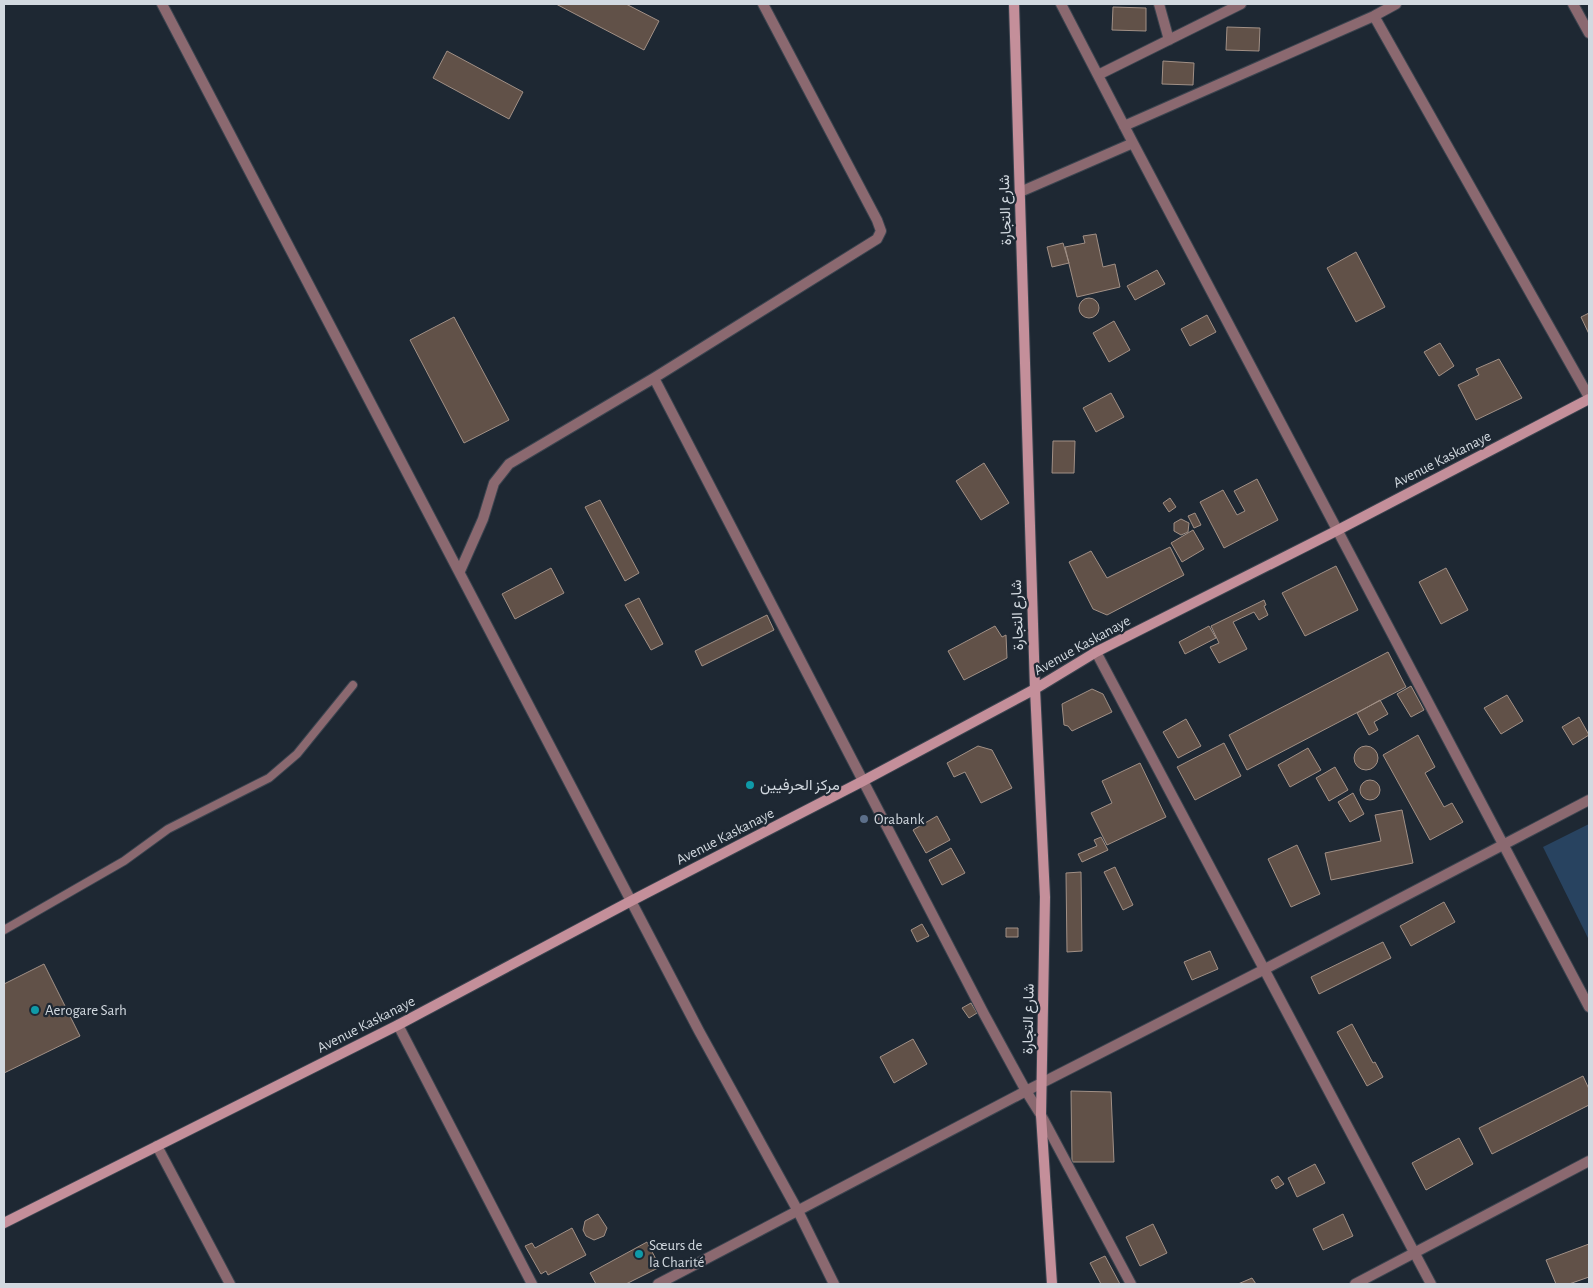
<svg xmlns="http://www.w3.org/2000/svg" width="1593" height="1288" font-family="'Alegreya Sans',Vazirmatn,sans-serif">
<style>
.green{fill:#284360}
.building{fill:#615148;stroke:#a19086}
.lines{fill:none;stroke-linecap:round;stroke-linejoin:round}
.lane-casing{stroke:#3b444f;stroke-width:10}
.street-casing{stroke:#3b444f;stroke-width:12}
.secondary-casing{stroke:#3b444f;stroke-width:12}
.lane{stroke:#8b6970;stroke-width:8}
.street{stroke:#8b6970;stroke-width:10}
.secondary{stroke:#c48f9a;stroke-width:10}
.culture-dot{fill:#0f9aa8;stroke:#1e2833;stroke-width:2}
.service-dot{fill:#5c6f8a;stroke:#1e2833;stroke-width:2}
.labels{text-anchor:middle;stroke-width:4.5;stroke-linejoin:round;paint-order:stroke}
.street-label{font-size:15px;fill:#d2d9e0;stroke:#1e2833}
.poi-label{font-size:15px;fill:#d2d9e0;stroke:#1e2833;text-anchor:start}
</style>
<rect width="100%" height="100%" fill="#1e2833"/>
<path class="green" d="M1589 824V940L1543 847Z"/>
<path class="building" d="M556 4H626L659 21 644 50Z
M1113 7 1146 8V31L1112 30Z
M1227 27 1260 28 1259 51 1226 50Z
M447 51 523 92 509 119 433 78Z
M1163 61 1194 63 1193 85 1162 84Z
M1096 234 1103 267 1115 264 1120 287 1077 297 1065 247 1085 243 1083 236Z
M1063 243 1069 263 1052 267 1047 247Z
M1356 252 1385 307 1356 322 1327 268Z
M1157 270 1165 284 1135 300 1127 286Z
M1079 308a10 10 0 1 1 20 0a10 10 0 1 1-20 0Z
M1589 313V334L1581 317Z
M1207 315 1216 332 1190 346 1181 329Z
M454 317 509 420 464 443 410 340Z
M1114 321 1130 350 1109 362 1093 333Z
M1440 343 1454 366 1439 376 1424 352Z
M1499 359 1522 398 1476 420 1458 385 1479 375 1476 369Z
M1111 393 1124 417 1096 432 1083 408Z
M1053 441H1075L1074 473H1052Z
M984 463 1009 503 981 520 956 481Z
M1257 479 1278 520 1224 548 1200 502 1223 490 1237 515 1245 511 1234 491Z
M1170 498 1176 507 1169 512 1163 503Z
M600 500 639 573 625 581 585 507Z
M1195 513 1201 525 1194 528 1188 516Z
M1181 519 1189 523 1188 532 1181 535 1174 531V523Z
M1193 530 1204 549 1182 562 1171 543Z
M1170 547 1184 575 1107 615 1093 609 1069 562 1091 551 1107 578Z
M1336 566 1358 610 1305 636 1282 593Z
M551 568 564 593 515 619 502 594Z
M1446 568 1468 610 1441 624 1419 582Z
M639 598 663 644 651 650 625 605Z
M1264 600 1266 605 1264 606 1268 615 1259 620 1254 612 1233 622 1247 649 1219 663 1210 647 1219 643 1211 626Z
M767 615 774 630 702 666 695 651Z
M995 626 1002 637 1006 635 1007 658 964 680 948 651Z
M1209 626 1216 638 1185 654 1179 642Z
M1388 652 1406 687 1247 770 1229 735Z
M1411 686 1424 710 1411 717 1397 694Z
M1092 689 1103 694 1112 712 1072 731 1068 726 1064 725 1062 704Z
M1507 695 1523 721 1501 734 1484 708Z
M1380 700 1388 714 1374 722 1378 730 1369 735 1357 713Z
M1579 717 1589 735 1573 745 1562 727Z
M1186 719 1201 746 1178 758 1163 732Z
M1418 735 1435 767 1425 773 1444 807 1452 803 1463 822 1430 840 1383 755Z
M1224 743 1241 776 1195 800 1177 767Z
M1354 758a12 12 0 1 1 24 0a12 12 0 1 1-24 0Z
M978 746 992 750 1012 788 981 803 965 772 954 777 947 763Z
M1308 748 1321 770 1290 787 1278 765Z
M1140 763 1166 817 1107 845 1091 813 1112 803 1102 781Z
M1335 767 1348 790 1329 801 1316 778Z
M1360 790a10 10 0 1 1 20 0a10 10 0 1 1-20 0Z
M1353 793 1364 814 1350 822 1338 802Z
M1402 810 1413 863 1331 880 1325 853 1381 841 1375 815Z
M937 816 950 840 926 853 913 830Z
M1101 837 1108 850 1082 862 1078 854 1097 846 1094 840Z
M1297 845 1320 894 1291 907 1268 859Z
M951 848 965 873 942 885 929 860Z
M1115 867 1133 905 1123 910 1104 872Z
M1081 872 1082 951 1067 952 1066 873Z
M1444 902 1455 922 1411 946 1400 926Z
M922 924 929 936 917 942 911 930Z
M1006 928H1018V937H1006Z
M1383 942 1391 958 1319 994 1311 977Z
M1210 951 1218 969 1192 980 1184 962Z
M44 964 80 1036 4 1073V984Z
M971 1003 977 1013 969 1018 962 1008Z
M1352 1024 1373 1063 1375 1062 1383 1077 1367 1086 1337 1032Z
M913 1039 927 1064 894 1083 880 1057Z
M1583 1076 1589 1089V1105L1492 1154 1479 1128Z
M1071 1091 1111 1092 1114 1162H1072Z
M1459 1138 1473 1164 1426 1190 1412 1163Z
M1315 1164 1325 1183 1297 1197 1288 1178Z
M1278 1176 1284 1184 1276 1189 1271 1180Z
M598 1214 607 1228 604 1236 594 1240 586 1236 583 1230 585 1221Z
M1343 1214 1353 1236 1323 1250 1313 1229Z
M1153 1224 1167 1253 1140 1266 1126 1237Z
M572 1228 586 1255 548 1275 546 1271 541 1274 525 1246 532 1243 535 1248Z
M647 1242 660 1267 626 1284H596L590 1273Z
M1589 1244V1277L1569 1284H1556L1546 1260Z
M1105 1256 1120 1284H1101L1090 1263Z
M1252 1278 1256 1284H1238Z"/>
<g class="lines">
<defs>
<path id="lane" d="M4 930 124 861 168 829 269 778 297 754 353 685"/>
<path id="street" d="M162 4 699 1031 798 1211 834 1284
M1061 4 1133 143 1589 1007
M1159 4 1169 40
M1573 4 1589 33
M1374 16 1589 397
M1098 75 1241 4
M1124 126 1374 16 1396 4
M1020 192 1133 143
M654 378 984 1014 1026 1091 1041 1115 1131 1284
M460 571 483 519 494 483 509 464 654 378 877 239 881 231 877 220 763 4
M1096 652 1431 1284
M398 1025 532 1284
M157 1146 230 1284
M658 1284 1026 1091 1265 969 1589 800
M1355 1284 1589 1161"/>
<path id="secondary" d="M1014 4 1035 689 1045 897 1041 1115 1052 1284
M4 1223 398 1025 631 901 863 781 1035 689 1096 652 1338 530 1589 399"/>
</defs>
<use href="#lane" class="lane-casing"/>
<use href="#street" class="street-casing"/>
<use href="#secondary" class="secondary-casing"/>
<use href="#lane" class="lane"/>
<use href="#street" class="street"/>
<use href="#secondary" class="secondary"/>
</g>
<g class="culture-dot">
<circle cx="750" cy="785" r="5"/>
<circle cx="35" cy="1010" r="5"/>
<circle cx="639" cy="1254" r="5"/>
</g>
<circle class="service-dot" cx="864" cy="819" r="5"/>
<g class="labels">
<g class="street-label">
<text transform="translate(1005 210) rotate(-92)" y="5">شارع التجارة</text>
<text transform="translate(1442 459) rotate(-27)" y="5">Avenue Kaskanaye</text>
<text transform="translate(1017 615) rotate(-92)" y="5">شارع التجارة</text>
<text transform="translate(1082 645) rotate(-29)" y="5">Avenue Kaskanaye</text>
<text transform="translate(725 836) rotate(-27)" y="5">Avenue Kaskanaye</text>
<text transform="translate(1028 1019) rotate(-89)" y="5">شارع التجارة</text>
<text transform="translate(366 1024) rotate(-27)" y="5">Avenue Kaskanaye</text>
</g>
<g class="poi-label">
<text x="760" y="790">مركز الحرفيين</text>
<text x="874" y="824">Orabank</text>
<text x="45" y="1015">Aerogare Sarh</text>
<text x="649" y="1250">Sœurs de<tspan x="649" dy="17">la Charité</tspan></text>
</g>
</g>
<rect width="1593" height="1288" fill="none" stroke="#d2d9e0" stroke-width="10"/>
</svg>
